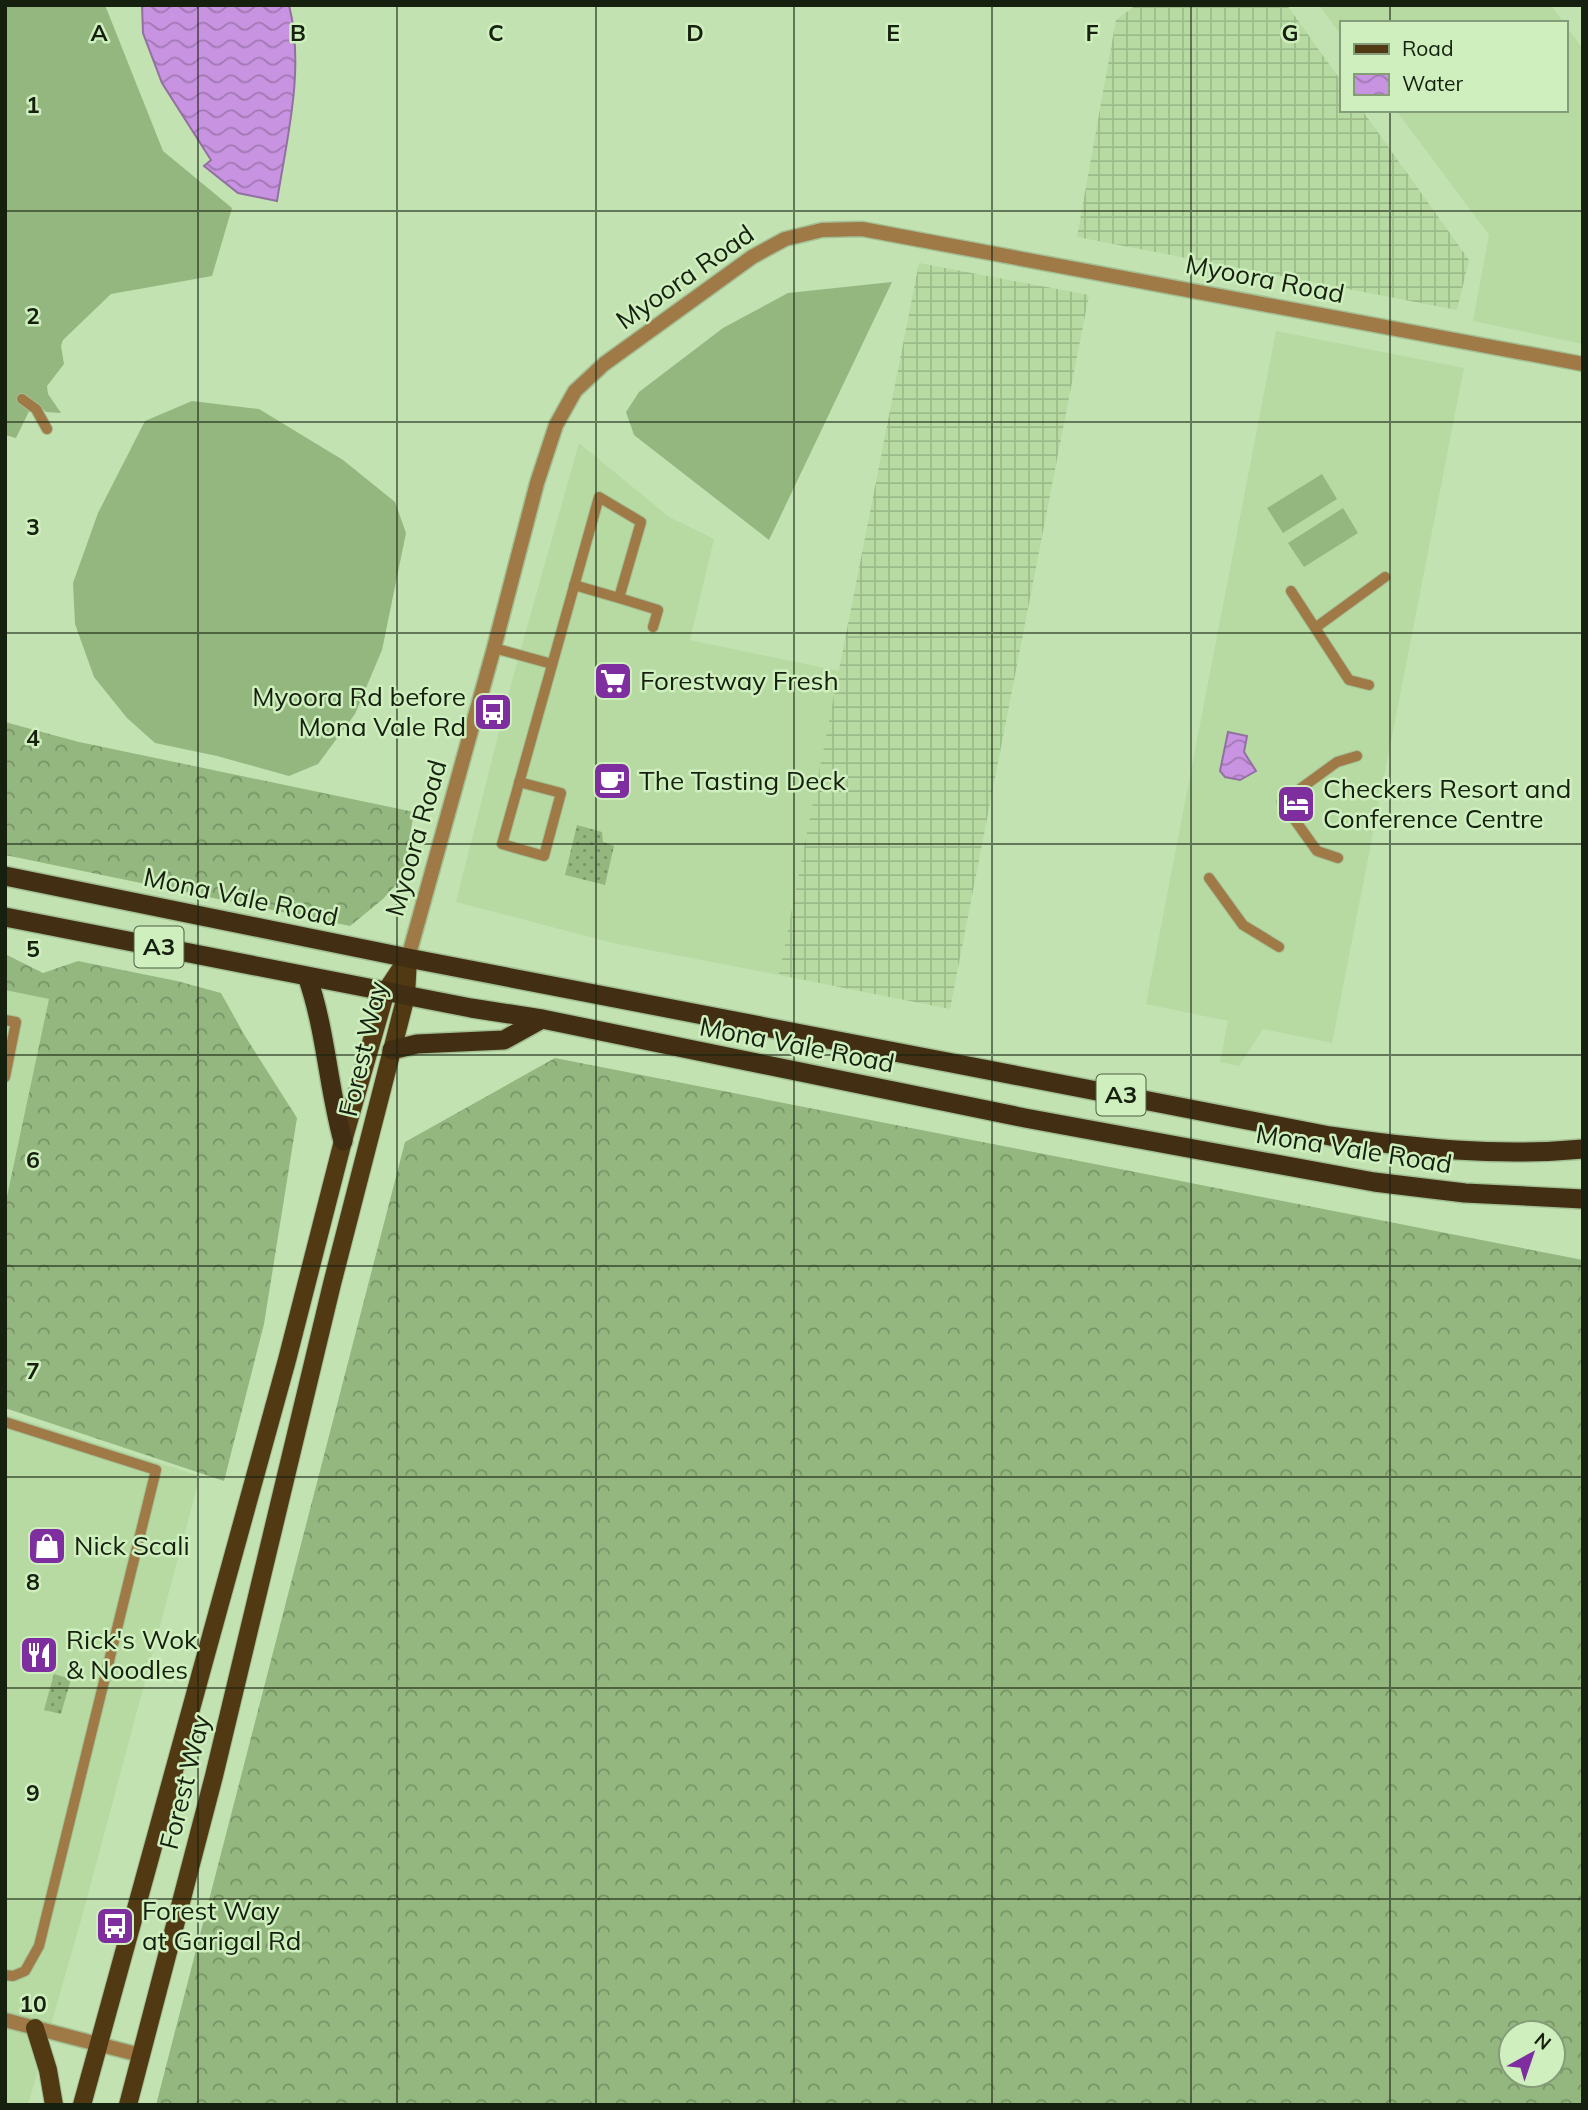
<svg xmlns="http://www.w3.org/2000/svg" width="1588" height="2110" font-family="Mulish,sans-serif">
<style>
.built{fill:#b6daa2}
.industrial{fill:url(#industrial-grid)}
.grass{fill:#93b77f}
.forest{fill:url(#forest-crowns);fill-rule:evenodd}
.park{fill:url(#park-dots)}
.water{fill:url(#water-waves);stroke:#9270a1;stroke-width:2}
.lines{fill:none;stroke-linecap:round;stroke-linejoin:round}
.service-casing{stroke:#a3bf94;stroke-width:12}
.minor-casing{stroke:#a3bf94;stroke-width:17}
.primary-casing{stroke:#a3bf94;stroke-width:20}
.trunk-casing{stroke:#a3bf94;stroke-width:22}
.service{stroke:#9f7a47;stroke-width:10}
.minor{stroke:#9f7a47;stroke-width:14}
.primary{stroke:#513914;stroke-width:18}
.trunk{stroke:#422f13;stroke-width:19}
.grid{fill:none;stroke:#15200e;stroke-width:2;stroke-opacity:0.55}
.labels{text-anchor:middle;stroke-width:5;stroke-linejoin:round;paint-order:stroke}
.shield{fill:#cfefbe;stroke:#4d5e43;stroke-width:2}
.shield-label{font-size:24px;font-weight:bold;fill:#15200e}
.street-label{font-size:26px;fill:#15200e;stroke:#cfefbe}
.poi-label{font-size:26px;fill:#15200e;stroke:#cfefbe;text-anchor:start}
.grid-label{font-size:23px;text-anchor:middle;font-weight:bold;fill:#15200e;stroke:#cfefbe;stroke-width:5;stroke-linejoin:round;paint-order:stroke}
</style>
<defs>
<pattern id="industrial-grid" width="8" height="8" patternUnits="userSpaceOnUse" patternTransform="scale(1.75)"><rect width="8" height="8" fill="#b6daa2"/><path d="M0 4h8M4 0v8" fill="none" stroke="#9cbb8a"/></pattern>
<pattern id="forest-crowns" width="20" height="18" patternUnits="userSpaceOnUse" patternTransform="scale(1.75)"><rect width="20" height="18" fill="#93b77f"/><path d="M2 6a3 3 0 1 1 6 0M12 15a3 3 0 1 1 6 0" fill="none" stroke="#779466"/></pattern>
<pattern id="park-dots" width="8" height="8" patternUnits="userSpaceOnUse" patternTransform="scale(1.75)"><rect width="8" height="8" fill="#93b77f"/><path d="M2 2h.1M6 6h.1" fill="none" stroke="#779466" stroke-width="1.8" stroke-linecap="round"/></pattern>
<pattern id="water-waves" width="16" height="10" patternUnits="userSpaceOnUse" patternTransform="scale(1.75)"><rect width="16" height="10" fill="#c893e0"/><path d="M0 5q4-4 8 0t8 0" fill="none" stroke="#a178b4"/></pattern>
</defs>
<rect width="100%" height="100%" fill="#c2e2b1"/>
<path class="built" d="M1319 5H1551L1564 23H1341V35Z
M1565 25 1583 49V344L1473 321 1489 235 1396 110H1565Z
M1276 331 1464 368 1332 1043 1263 1029 1239 1066 1220 1062 1228 1021 1146 1004Z
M579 443 669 517 714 539 690 640 839 671 779 975 613 943 456 902 513 677Z
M5 985 55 995 5 1232Z
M5 1414 200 1476 83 1913 28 2105H5Z"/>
<path class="industrial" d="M1136 5H1287L1341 81V110H1362L1469 260 1457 310 1077 237 1116 20Z
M919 263 1089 295 950 1009 779 975Z"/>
<path class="grass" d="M5 5H105L163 151 232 208 212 276 111 294 63 340 61 346 64 364 47 386 48 394 61 413 46 412 34 401 16 438 5 435Z
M892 282 769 540 634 435 626 412 639 392 723 328 788 293Z
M192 401 259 409 343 460 395 502 406 533 382 650 355 714 318 764 289 776 217 756 155 743 127 718 94 677 75 624 73 583 98 513 145 421Z
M1322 474 1337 499 1283 533 1267 508Z
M1343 508 1358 533 1304 567 1288 543Z"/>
<path class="forest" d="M5 722 79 742 414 812 403 877 383 899 350 926 5 855Z
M5 954 43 973 78 961 177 981 221 993 245 1036 297 1118 264 1324 224 1481 5 1408V1206L49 999 5 990Z
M555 1058 1583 1260V2105H156L405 1142ZM1511 2033H1553V2075H1511Z"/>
<path class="park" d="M577 825 602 832 603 842 614 846 605 885 565 875Z
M54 1674 71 1679 61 1714 44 1710Z"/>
<path class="water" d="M142 5H289C305 69 287 137 277 201L238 193 204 166 211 160 162 83 143 33Z
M1228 732 1247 736 1244 752 1256 771 1240 780 1225 777 1220 771Z"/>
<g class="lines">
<defs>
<path id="service" d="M22 399 36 409 47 429
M1291 591 1349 680 1369 685
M619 598 658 610 653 627
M1315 628 1385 577
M494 648 552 664
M519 782 561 793 544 856 502 844C534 728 566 612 599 497L641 522 619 598 574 585
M1338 858 1317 851 1282 802 1337 762 1357 756
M1209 878 1243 925 1279 947
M5 1020 16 1022 5 1077
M5 1422 156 1470 39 1946 25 1971 13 1976 5 1975"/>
<path id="minor" d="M408 958 494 648 537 483 556 425 575 391 604 364 752 257 785 239 822 230 862 229 1583 364
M5 2020 140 2055"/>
<path id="primary" d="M35 2028 48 2070 54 2105
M82 2105 287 1360 343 1141 386 991 408 958
M128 2105 214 1776 332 1284 406 996 408 958"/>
<path id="trunk" d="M5 876 408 958 1330 1136C1413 1148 1498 1157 1583 1149
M5 917 471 1008 542 1019 1025 1118 1374 1182 1465 1193 1583 1199
M307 976C326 1030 328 1087 343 1141
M392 1050 417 1044 504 1040 542 1019"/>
</defs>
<use href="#service" class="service-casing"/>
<use href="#minor" class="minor-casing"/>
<use href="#primary" class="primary-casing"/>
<use href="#trunk" class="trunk-casing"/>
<use href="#service" class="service"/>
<use href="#minor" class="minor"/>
<use href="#primary" class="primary"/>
<use href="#trunk" class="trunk"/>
</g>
<path class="grid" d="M198 5V2105M397 5V2105M596 5V2105M794 5V2105M992 5V2105M1191 5V2105M1390 5V23M1390 110V2105M5 211H1583M5 422H1583M5 633H1583M5 844H1583M5 1055H1583M5 1266H1583M5 1477H1583M5 1688H1583M5 1899H1583"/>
<defs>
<symbol id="supermarket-square" viewBox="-11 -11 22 22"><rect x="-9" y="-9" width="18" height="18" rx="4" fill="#7e2e9e" stroke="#cfefbe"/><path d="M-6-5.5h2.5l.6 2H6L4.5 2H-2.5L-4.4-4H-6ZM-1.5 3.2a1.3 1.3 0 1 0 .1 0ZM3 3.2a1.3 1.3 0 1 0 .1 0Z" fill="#fff"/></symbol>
<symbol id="bus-square" viewBox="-11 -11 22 22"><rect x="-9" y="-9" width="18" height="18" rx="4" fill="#7e2e9e" stroke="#cfefbe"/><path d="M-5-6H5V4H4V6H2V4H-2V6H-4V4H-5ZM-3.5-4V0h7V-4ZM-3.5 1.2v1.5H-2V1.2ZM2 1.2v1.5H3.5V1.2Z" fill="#fff"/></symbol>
<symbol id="cafe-square" viewBox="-11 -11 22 22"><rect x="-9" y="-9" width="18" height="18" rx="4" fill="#7e2e9e" stroke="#cfefbe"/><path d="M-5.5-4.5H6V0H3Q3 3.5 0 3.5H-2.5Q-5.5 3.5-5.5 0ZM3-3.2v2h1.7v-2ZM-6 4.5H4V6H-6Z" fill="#fff"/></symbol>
<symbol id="hotel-square" viewBox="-11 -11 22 22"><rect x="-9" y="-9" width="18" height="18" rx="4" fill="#7e2e9e" stroke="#cfefbe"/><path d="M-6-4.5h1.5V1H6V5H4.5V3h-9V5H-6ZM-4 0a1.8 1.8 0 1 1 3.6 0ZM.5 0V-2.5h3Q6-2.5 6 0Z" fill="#fff"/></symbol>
<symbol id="shop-square" viewBox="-11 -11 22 22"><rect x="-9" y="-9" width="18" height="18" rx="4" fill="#7e2e9e" stroke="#cfefbe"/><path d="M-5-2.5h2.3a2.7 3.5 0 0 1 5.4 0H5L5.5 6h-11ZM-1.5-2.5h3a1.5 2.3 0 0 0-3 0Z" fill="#fff"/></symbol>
<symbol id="restaurant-square" viewBox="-11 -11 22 22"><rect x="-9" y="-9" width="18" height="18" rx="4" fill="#7e2e9e" stroke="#cfefbe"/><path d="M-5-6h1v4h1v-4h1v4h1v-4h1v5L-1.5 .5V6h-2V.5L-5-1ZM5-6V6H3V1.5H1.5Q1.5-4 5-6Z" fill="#fff"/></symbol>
</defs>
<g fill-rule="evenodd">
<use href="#supermarket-square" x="591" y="659" width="44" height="44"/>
<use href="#bus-square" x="471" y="690" width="44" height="44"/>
<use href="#cafe-square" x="590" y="759" width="44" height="44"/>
<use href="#hotel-square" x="1274" y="782" width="44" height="44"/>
<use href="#shop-square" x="25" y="1524" width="44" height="44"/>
<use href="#restaurant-square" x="17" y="1633" width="44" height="44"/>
<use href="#bus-square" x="93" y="1904" width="44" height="44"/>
</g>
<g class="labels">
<g class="shield">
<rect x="134.5" y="926.5" width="49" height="41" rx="5"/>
<rect x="1096.5" y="1074.5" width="49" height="41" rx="5"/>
</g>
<g class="shield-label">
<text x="159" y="955">A3</text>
<text x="1121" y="1103">A3</text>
</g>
<g class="street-label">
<text transform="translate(685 277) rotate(-35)" y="9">Myoora Road</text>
<text transform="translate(1265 279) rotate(11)" y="9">Myoora Road</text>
<text transform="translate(416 838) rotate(-74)" y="9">Myoora Road</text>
<text transform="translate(241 897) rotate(12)" y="9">Mona Vale Road</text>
<text transform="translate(797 1045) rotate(11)" y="9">Mona Vale Road</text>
<text transform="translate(363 1049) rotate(-77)" y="9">Forest Way</text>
<text transform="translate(1354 1149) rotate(9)" y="9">Mona Vale Road</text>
<text transform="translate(185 1782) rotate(-76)" y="9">Forest Way</text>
</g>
<g class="poi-label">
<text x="640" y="690">Forestway Fresh</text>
<text x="466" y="706" text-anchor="end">Myoora Rd before<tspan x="466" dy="30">Mona Vale Rd</tspan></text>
<text x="639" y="790">The Tasting Deck</text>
<text x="1323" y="798">Checkers Resort and<tspan x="1323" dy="30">Conference Centre</tspan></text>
<text x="74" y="1555">Nick Scali</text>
<text x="66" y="1649">Rick's Wok<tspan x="66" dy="30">&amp; Noodles</tspan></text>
<text x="142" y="1920">Forest Way<tspan x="142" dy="30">at Garigal Rd</tspan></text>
</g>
</g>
<g class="grid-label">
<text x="99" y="41">A</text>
<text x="298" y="41">B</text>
<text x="496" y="41">C</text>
<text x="695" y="41">D</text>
<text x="893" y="41">E</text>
<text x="1092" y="41">F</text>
<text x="1290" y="41">G</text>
<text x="33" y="113">1</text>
<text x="33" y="324">2</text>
<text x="33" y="535">3</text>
<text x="33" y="746">4</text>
<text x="33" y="957">5</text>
<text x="33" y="1168">6</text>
<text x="33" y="1379">7</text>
<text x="33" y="1590">8</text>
<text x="33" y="1801">9</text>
<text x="33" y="2012">10</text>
</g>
<rect width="1588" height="2110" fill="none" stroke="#15200e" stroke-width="14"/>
<rect x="1340" y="21" width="228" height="91" fill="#cfefbe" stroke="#859c78" stroke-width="2"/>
<rect x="1354" y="44" width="35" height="10" fill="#513914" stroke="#859c78" stroke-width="2"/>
<text x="1402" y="56" font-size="21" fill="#15200e">Road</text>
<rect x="1354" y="74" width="35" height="21" fill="url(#water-waves)" stroke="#859c78" stroke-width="2"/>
<text x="1402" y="91" font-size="21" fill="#15200e">Water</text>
<g transform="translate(1532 2054) rotate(40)"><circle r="33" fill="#cfefbe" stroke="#859c78" stroke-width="2"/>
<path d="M0-5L12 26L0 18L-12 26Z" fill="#7e2e9e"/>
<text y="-10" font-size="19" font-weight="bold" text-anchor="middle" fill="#15200e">N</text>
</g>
</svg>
